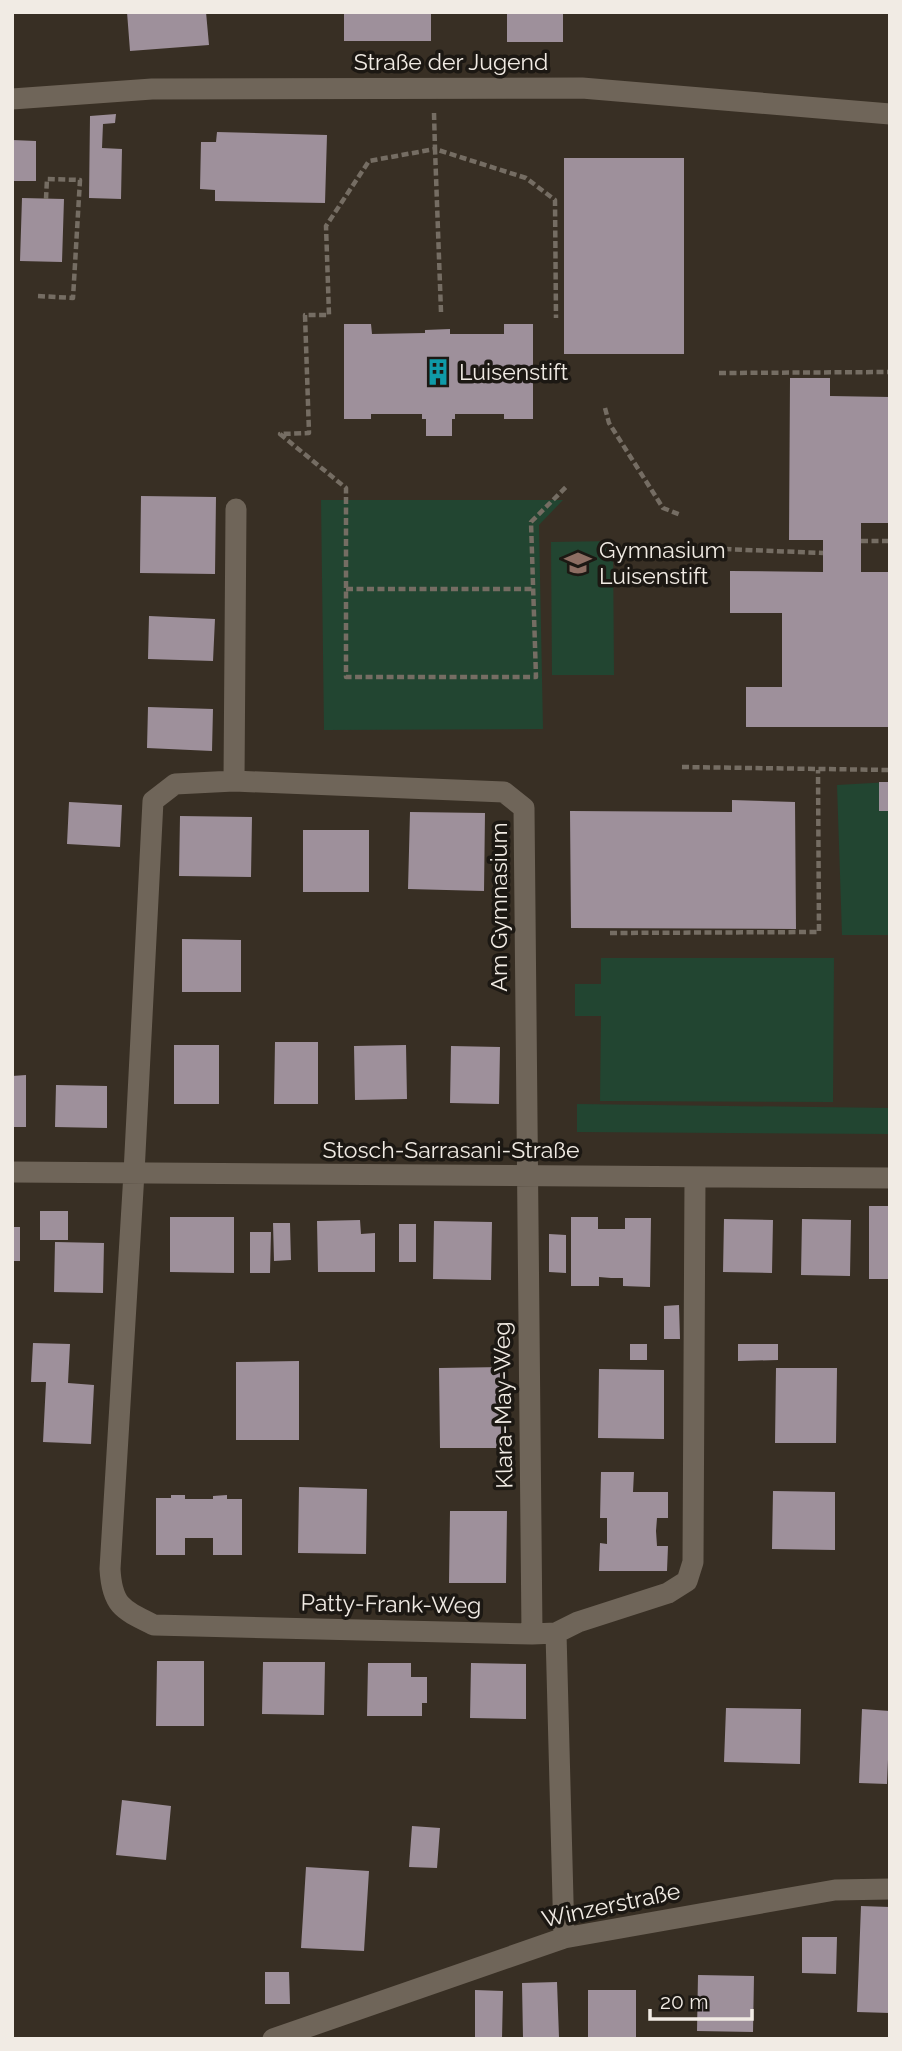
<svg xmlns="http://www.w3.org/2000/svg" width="902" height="2051" font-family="Raleway,sans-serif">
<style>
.green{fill:#224531}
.building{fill:#9e909b}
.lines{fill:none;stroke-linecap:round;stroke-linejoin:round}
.path{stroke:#756d63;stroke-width:4.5;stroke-dasharray:7 3.5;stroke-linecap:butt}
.street{stroke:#6f6559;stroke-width:21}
.labels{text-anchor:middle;stroke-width:7;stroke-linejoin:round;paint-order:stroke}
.street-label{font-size:23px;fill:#f1ebe4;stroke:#1c1813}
.poi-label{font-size:23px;fill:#f1ebe4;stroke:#1c1813;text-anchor:start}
</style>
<rect width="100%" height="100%" fill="#382f24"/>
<path class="green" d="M321 500H563L539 525 543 729 324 730Z
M613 541 614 675H552L551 542Z
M890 782V935H842L837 785Z
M601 958H834L833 1102 600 1101 601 1016H575V984H601Z
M577 1104 890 1108V1134L577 1132Z"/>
<path class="building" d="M127 12H206L209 45 130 51Z
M344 12H431V41H344Z
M507 12H563V42H507Z
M116 114 115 123 103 124 102 148 122 149 121 199 89 198 90 116Z
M217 132 327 135 325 203 215 201V190L200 189 201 142H216Z
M12 140 36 141V181H12Z
M564 158H684V354H564Z
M22 198 64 199 62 262 20 261Z
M344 324H371L372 334 425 333V330L450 329V334H504V324H533V419H504V414H455V419H452V436H426V419H422V414H371V419H344Z
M790 378H830V396L890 397V523H861V572H890V727H746V687H782V613H730V571L823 572V540H789Z
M141 496 216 497 215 574 140 573Z
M149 616 215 619 213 661 148 659Z
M148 707 213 709 212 751 147 748Z
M879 782H890V811H879Z
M732 800 795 802 796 929 571 928 570 811 732 812Z
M69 802 122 805 120 847 67 844Z
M410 812 485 813 484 891 408 889Z
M180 816 252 817 251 877 179 876Z
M303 830H369V892H303Z
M182 939 241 940V992H182Z
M275 1042H318V1104H274Z
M174 1045H219V1104H174Z
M406 1045 407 1099 355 1100 354 1046Z
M451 1046 500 1047 499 1104 450 1103Z
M26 1075V1127H12V1076Z
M56 1085 107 1086V1128L55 1127Z
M869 1206H890V1279H869Z
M40 1211H68V1240H40Z
M170 1217H234V1273L170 1272Z
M571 1217H598V1229H625V1218H651L650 1287 623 1286V1278H611L599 1277V1286H571Z
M724 1219 773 1220 772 1273 723 1272Z
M802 1219 851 1220 850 1276 801 1275Z
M360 1220 361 1234 375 1233V1272H318L317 1221Z
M434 1221 492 1222 491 1280 433 1279Z
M273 1223H290L291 1260 274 1261Z
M399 1224H416V1262H399Z
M12 1227H20V1261H12Z
M250 1232H271L270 1273H250Z
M549 1234 566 1235V1273L549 1272Z
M55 1242 104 1243 103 1293 54 1292Z
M679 1305 680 1339H664V1306Z
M33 1343 70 1344 68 1383 94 1385 91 1444 43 1442 46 1382H31Z
M630 1344H647V1360H630Z
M738 1344H778V1360L738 1361Z
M299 1361V1440H236V1362Z
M503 1367 504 1448H440L439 1368Z
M776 1368H837L836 1443H775Z
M599 1369 664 1370V1439L598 1438Z
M601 1472H634L633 1492H668V1518H657L656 1531 657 1546H668L667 1571H599L600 1543 607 1544V1518H600Z
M299 1487 367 1489 366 1554 298 1553Z
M773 1491 835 1492V1550L772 1549Z
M171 1495H185V1499H213V1496L227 1495V1499H242V1555H213V1538H185V1555H156V1498H171Z
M450 1511H507L506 1583H449Z
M157 1661H204V1726H156Z
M263 1662H325L324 1715 262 1714Z
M368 1663H411V1677H427V1703H422V1716H367Z
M471 1663 526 1664V1719L470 1718Z
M726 1708 801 1709 800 1764 724 1762Z
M862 1709 890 1711 887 1784 859 1783Z
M122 1800 171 1806 166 1860 116 1855Z
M412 1826 440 1828 437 1868 409 1867Z
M306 1867 369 1871 364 1951 301 1948Z
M861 1906 890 1907V2013L857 2012Z
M802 1937H837L836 1974 802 1973Z
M265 1972H289L290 2004H265Z
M698 1975 754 1976 753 2032 697 2031Z
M557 1982 559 2037 523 2038 522 1983Z
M475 1990 503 1991 502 2039H475Z
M588 1990H636V2039H588Z"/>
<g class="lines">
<path class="path" d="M434 113 435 149 369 161 326 226 329 315H305L309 433 280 434 346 488V677H536L531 522 566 487
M38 296 73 298 80 180 47 179 46 199
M441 312 435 149 526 178 555 200 556 318
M719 373 890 372
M605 408 609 423 663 508 681 515
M861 541H890
M672 547 823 553
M346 589H533
M682 767 890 770
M610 933 819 932 818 770"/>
<path class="street" d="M12 99 152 89 582 88 890 114
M234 781 236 509
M12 1172 890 1178
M556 1633 564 1938
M532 1634 524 808 504 792 234 781 175 784 153 801 134 1173 110 1569C112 1606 123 1610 154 1625L532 1634 556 1633 578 1622 668 1593 687 1581 693 1562 695 1178
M273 2039 564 1938 835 1890 890 1889"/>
</g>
<defs>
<symbol id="building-bare" viewBox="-9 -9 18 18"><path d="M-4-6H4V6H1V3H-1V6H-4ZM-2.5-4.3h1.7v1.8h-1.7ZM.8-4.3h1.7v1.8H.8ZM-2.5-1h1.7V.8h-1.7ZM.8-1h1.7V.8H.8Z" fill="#0f9aa8" stroke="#1c1813" stroke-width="2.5" paint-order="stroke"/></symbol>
<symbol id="school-bare" viewBox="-9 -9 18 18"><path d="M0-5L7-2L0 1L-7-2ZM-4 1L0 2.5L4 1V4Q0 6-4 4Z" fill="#8d6e63" stroke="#1c1813" stroke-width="2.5" paint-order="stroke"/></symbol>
</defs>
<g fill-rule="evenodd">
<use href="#building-bare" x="419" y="353" width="38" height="38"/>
<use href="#school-bare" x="559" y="544" width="38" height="38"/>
</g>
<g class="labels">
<g class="street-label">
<text x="451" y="70">Straße der Jugend</text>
<text transform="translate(499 907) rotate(-90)" y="8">Am Gymnasium</text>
<text x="451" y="1158">Stosch-Sarrasani-Straße</text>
<text transform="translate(503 1405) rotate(-91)" y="8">Klara-May-Weg</text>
<text transform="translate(391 1604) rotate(1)" y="8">Patty-Frank-Weg</text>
<text transform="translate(611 1905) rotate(-12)" y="8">Winzerstraße</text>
</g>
<g class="poi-label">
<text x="459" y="380">Luisenstift</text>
<text x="599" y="558">Gymnasium<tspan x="599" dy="26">Luisenstift</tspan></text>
</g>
</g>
<rect width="902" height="2051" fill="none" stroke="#f1ebe4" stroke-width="28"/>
<path d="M650 2009v10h102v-10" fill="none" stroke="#f1ebe4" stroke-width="3.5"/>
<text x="660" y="2009" font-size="21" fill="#f1ebe4" stroke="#1c1813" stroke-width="5" paint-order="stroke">20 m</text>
</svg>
